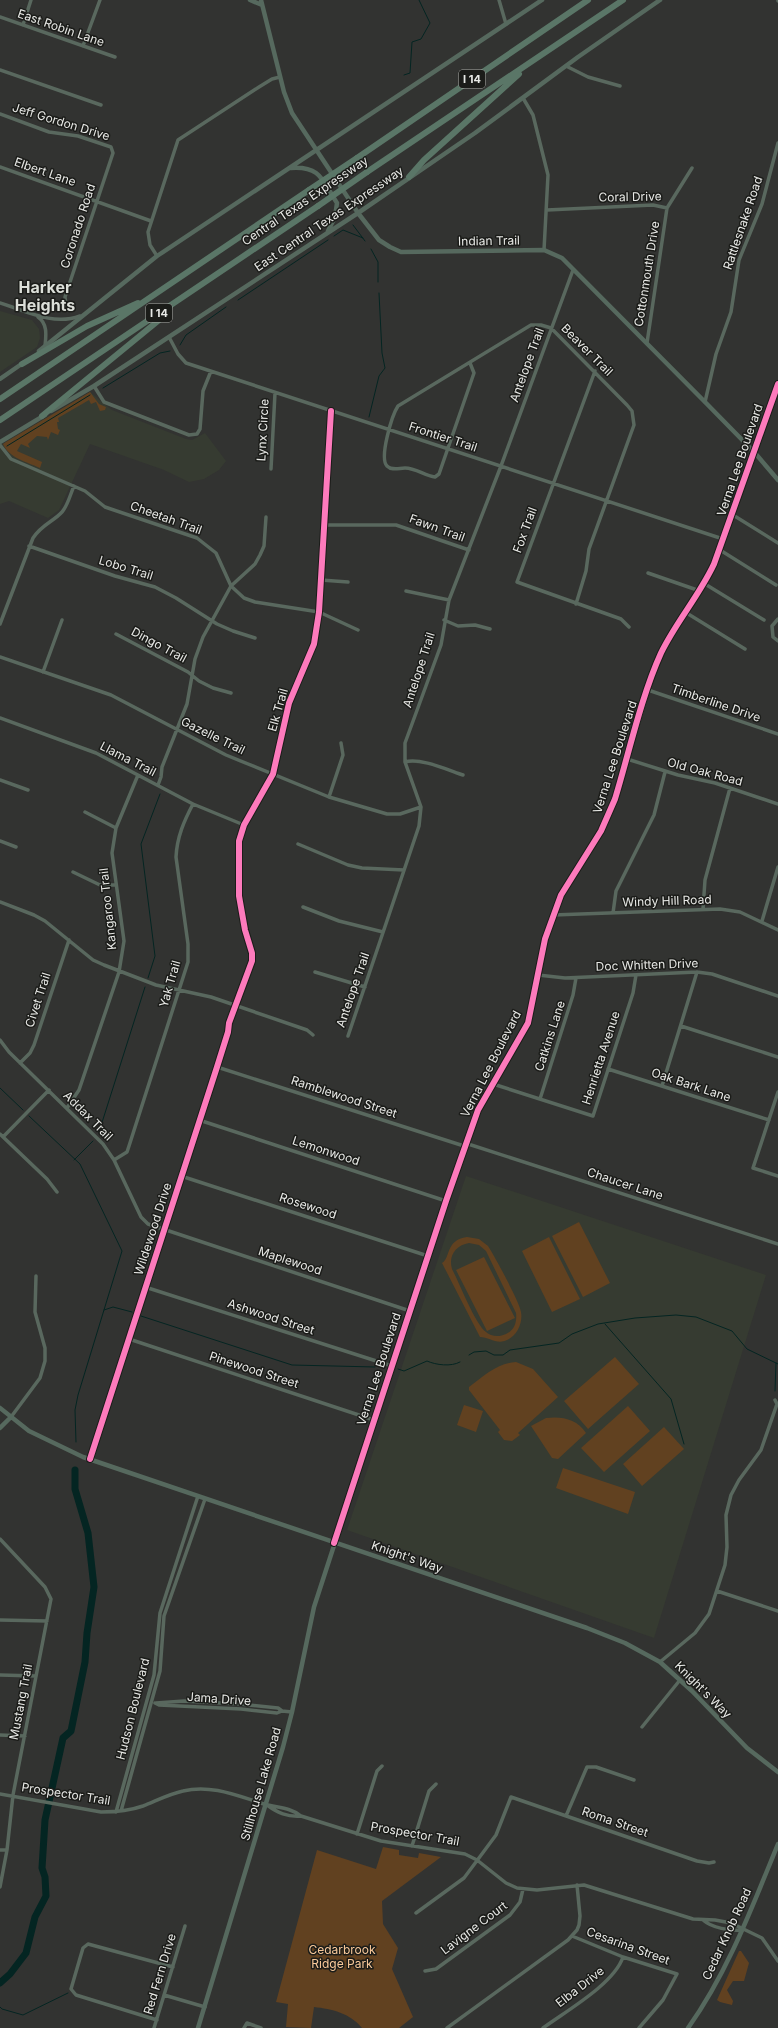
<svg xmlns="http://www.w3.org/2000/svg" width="778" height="2028" font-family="Inter,sans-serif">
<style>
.built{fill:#363b31}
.green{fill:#614120;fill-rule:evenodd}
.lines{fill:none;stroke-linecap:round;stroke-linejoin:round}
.stream{stroke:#042522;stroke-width:1}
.river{stroke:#042522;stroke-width:7}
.street{stroke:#59685e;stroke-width:3.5}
.secondary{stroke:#56695e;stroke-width:4.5}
.highway{stroke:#5a7667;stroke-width:6}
.highway-bridge{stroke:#5a7667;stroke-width:6}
.cycleway-casing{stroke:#1b1c19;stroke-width:8}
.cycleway{stroke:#fd7abc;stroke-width:6}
.labels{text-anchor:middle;stroke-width:3;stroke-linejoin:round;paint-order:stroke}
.shield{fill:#1b1c19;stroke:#aaaca8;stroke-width:1}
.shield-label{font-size:11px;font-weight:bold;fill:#e8e9e6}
.street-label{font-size:12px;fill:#e8e9e6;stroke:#1b1c19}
.park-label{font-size:12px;fill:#f9c99a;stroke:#1b1c19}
.district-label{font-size:16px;font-weight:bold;fill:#dcdfd9;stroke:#1b1c19}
</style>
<rect width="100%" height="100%" fill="#323331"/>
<path class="built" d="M0 311 32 320 39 329 40 338 37 347 0 372Z
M90 392 112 410 186 439 192 440 205 433 226 461 219 470 204 479 189 482 164 470 90 444 59 510 48 518 9 501 0 504V445Z
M466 1176 766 1275 654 1638 347 1530Z"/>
<path class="green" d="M90 392 99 404 106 407 105 410 100 411 96 402 91 404 89 400 58 418 59 422H57L58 429 60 430 58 435 51 432 48 440 47 437 37 436 28 444 30 448 21 444 17 451 42 462 40 468C27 462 9 458 3 444L6 442Z
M579 1222 610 1283 583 1297 552 1236Z
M467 1237 479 1239 488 1246C494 1255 520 1303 521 1312 523 1323 517 1336 507 1340 497 1345 489 1337 480 1337L442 1263C451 1258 445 1240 467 1237ZM469 1243 479 1245 486 1251 516 1313C517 1321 515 1330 506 1334 500 1337 491 1337 486 1332 475 1324 459 1282 452 1269 448 1256 456 1245 469 1243Z
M549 1237 580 1299 552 1312 522 1251Z
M484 1257 515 1318 487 1331 456 1270Z
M615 1357 639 1384 588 1429 564 1401Z
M516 1362 533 1369 558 1397 518 1433 520 1435 512 1441 504 1440 498 1432 500 1430 469 1390V1387C484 1376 497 1363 516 1362Z
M464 1405 483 1411 476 1432 457 1425Z
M628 1406 650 1431 604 1472 581 1448Z
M546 1418C562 1416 577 1419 586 1433L558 1459 552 1458 531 1426Z
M664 1427 684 1449 642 1486 623 1464Z
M563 1468 635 1492 628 1514 556 1488Z
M383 1847 399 1850V1855L418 1858 419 1853 441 1857 382 1901 383 1924 398 1948 392 1969 413 2017 399 2028H362C350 2013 332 2009 314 2007L311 2028 286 2027 288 2004 276 2002 317 1850 376 1869Z
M739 1951H741L749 1963 744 1981H733L727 1990 733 2001 732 2005 720 2002 717 2000Z"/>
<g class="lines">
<path class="stream" d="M404 75 410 73 412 42 421 39 430 23 419 0
M353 225 365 241
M334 236 343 230 363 238
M371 249 378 262V282
M238 300 328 240
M180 345 186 335 226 307
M103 388 160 353 170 351
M369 417 379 376 385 368 382 353 379 293
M7 446 90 395
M148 978 155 956 141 844 160 794
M0 1088 23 1110
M29 1116 80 1164 122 1251 78 1395 75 1410 76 1442
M99 1132 145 987
M74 1160 93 1141
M104 1310 113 1307 132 1312
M141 1316 292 1365 375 1367
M605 1324 671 1399 684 1444
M469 1355 474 1352 486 1351 494 1355H503L510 1350 559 1343 572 1334 598 1324 635 1318 676 1315 696 1317 732 1331 747 1349 778 1364
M398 1369 404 1371 427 1361C436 1365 451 1367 460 1362
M775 1391 776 1363
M0 2007 2 2009 23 2015 68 1993"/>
<path class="river" d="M0 1983 10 1974 26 1953 35 1917 46 1896 45 1877 42 1868 45 1820 63 1738 71 1731 85 1662 87 1633 94 1587 88 1533 75 1489V1470"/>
<path class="street" d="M499 0 506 24
M778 0V1
M0 17 115 57
M23 25 31 0
M83 46 100 0
M566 66 588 77 620 86
M0 70 101 105
M523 98 533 115 548 175 544 250
M0 114 49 132 78 136 111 147 113 153 65 297 66 306
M0 167 151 221
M547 210 653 205 667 208 692 168
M157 256 150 245 148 232 178 140 259 87 272 79 280 77
M0 303C26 311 53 326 80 316
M38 317C48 324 46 336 45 346
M169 337 178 354 186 363 723 539
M647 343 667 208
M470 363 474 373 439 474 435 477C425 476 416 468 405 468 399 468 392 471 387 466 379 458 392 415 398 406L531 325H541L551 328 627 405 632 411 634 425 589 549 586 571 576 604
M595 371 517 582 621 619 629 627
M94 386 104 402 189 435 197 434 200 429 203 391 211 371
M705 402 716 354 731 312 739 260 762 204 778 143
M0 445 11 459 85 491 105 507 197 538 216 553 231 586 244 598 255 602 319 612 358 630
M755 453 778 384
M271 469 275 393
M733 515 778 543
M325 525H396L469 550
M29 546 115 576 155 587 176 598 217 624 233 631 255 638
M720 550 776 585
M648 573 700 591
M321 580 348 582
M705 584 764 620
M406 591 449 600
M685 612 745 649
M778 619 772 626 773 637 778 641
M444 620 458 626 475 625 490 629
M0 624 33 538C42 524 53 522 62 512 68 505 70 495 74 486
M116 634 188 672 199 681 213 688 231 693
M0 657 111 695 226 755 329 797 387 814H400L421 807
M43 672 62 620
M648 690 778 734
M0 718 96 753 193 804 244 825
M627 759 678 775 715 783 778 804
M405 762C419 757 448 770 463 775
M0 780 28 790
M158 785 161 777 162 767 187 704 195 659 203 637 231 586 255 564 260 555 264 546 266 517
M329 797 343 755 341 743
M85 812 116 828
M0 841 16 847
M298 844 348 865 362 868 404 870
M73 872 100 885H116
M0 902 34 915 45 921 93 960 104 965 156 985 211 997 307 1030 313 1035
M303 907 339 921 383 932
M703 909 705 880 730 788
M613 913 616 891 654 815 665 772
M553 915 720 909 740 912 778 930
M762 921 778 867
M315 972 365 987
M538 975 565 978 697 972 712 974 778 996
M681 1026 778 1057
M348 1036 419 826 421 807 405 762V743L441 645 449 600 501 466 573 270
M0 1040 9 1052 103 1144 114 1160 141 1217 148 1224 410 1311
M20 1063 30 1053 34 1045 69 940
M217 1067 464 1146
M608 1069 769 1120
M493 1084 593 1116 633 993 636 975
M662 1086 697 972
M778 1092 753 1168 778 1176
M540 1099 573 995 576 978
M67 1108 79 1090 119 972 124 941 112 853 116 828 138 775
M199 1120 446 1201
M0 1134 47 1179 57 1192
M3 1137 49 1090
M465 1143 778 1244
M114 1160 127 1152 129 1146 188 962V944L176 857C177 837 184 821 193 804
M181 1176 428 1256
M145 1287 392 1366
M129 1339 374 1420
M11 1417 40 1378 45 1361V1348L35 1312 36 1276
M90 1459 217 1067 228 1032 229 1023 252 961V953L245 930 239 896V841L244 825 273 774 289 703 314 644 319 612 331 411
M0 1539 45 1587 51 1599 13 1795 7 1850 0 1887
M717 1591 778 1611
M0 1620 47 1621
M660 1662 695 1633 709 1614 725 1565 727 1547 726 1515 731 1495 739 1480 761 1450 777 1404 775 1400
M0 1675 36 1676
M155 1703 159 1705 241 1709 277 1713 282 1711
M156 1703 184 1701 240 1704 278 1708 282 1711 292 1712
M642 1727 680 1680
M0 1735 25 1736
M0 1794 101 1812C115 1812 129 1811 143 1806 156 1801 169 1794 183 1791 211 1784 238 1796 264 1804 277 1808 290 1807 301 1816
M267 1805C278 1813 287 1817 301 1816L381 1841 465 1854 477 1860 506 1883 517 1888 537 1890 584 1885 693 1919 715 1920 731 1923 762 1938 778 1961
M121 1811 160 1671 164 1616 205 1499
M116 1812 154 1675 160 1613 198 1496
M566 1816 587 1767H596L634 1780
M357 1834 377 1771 382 1766
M412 1846 429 1791 436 1784
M0 1850H7
M416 1913 464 1878 473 1866 496 1835 511 1797 697 1861 709 1863 714 1862
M703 1920C712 1928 730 1931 742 1930
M572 1936 623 1957 677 1974 663 2000 639 2028
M425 1971 436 1969 510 1915 520 1902 523 1889
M164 1995 205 2007
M157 2020 76 1995 71 1989 83 1948 88 1944 173 1967
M154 2028 185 1926
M244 2028 247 2023 261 2028
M447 2028 568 1940 577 1930 579 1925 580 1916 577 1885
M543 2028C566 2011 614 1984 623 1957"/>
<path class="secondary" d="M250 0 262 5
M261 0 284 92 292 113 358 213 379 240 390 247 401 252 544 250 562 258 705 402 755 453 778 480
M291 168C321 166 322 180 337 203L335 217 328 231
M39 351 157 256 542 0
M0 379 23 363
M51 411 94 386 358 213 475 133 578 57 660 0
M0 442 45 415
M0 1408 29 1431 83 1457 587 1628 625 1643 660 1662 692 1691 747 1748 778 1772
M0 1428 11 1417
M198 2028 283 1747 292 1712 314 1607 464 1146 478 1110 528 1023 545 939 561 895 601 831 615 799 650 683 660 655 674 628 705 584 714 564 755 453
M688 2028C728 1972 752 1907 778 1844"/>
<path class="highway" d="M357 158 588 0
M367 172 623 0
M409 177 424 160 519 74
M22 364 87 326 138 303
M0 399 309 190
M42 416 164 316 169 309
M0 420 318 206"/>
<path class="highway-bridge" d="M309 190 357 158
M318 206 367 172"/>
<defs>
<path id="cycleway" d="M90 1459 217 1067 228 1032 229 1023 252 961V953L245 930 239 896V841L244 825 273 774 289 703 314 644 319 612 331 411
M334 1543 446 1201 478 1110 528 1023 545 939 561 895 601 831 615 799C629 753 641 697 661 653 676 622 699 596 714 564L778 384"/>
</defs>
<use href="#cycleway" class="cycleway-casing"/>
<use href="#cycleway" class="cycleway"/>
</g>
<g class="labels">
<g class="shield">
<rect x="459" y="70" width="26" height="18" rx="3"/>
<rect x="146" y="304" width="26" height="18" rx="3"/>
</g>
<g class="shield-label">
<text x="472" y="83">I 14</text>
<text x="159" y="317">I 14</text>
</g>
<g class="street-label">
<text transform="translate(61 28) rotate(19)" y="4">East Robin Lane</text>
<text transform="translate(61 122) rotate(17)" y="4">Jeff Gordon Drive</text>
<text transform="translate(45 172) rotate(19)" y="4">Elbert Lane</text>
<text transform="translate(630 197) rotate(-1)" y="4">Coral Drive</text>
<text transform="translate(305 201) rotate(-34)" y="4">Central Texas Expressway</text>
<text transform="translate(329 219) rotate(-34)" y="4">East Central Texas Expressway</text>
<text transform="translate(743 223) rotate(-71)" y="4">Rattlesnake Road</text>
<text transform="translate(78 226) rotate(-72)" y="4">Coronado Road</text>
<text transform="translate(489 241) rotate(-1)" y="4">Indian Trail</text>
<text transform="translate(647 274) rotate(-81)" y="4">Cottonmouth Drive</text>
<text transform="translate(587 350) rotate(45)" y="4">Beaver Trail</text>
<text transform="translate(527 365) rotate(-70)" y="4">Antelope Trail</text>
<text transform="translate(263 430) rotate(-87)" y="4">Lynx Circle</text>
<text transform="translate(443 437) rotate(18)" y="4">Frontier Trail</text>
<text transform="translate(740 460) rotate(-71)" y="4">Verna Lee Boulevard</text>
<text transform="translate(166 518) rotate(20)" y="4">Cheetah Trail</text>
<text transform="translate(437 528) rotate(20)" y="4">Fawn Trail</text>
<text transform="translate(525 530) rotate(-70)" y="4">Fox Trail</text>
<text transform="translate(126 568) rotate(17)" y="4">Lobo Trail</text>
<text transform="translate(159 645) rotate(28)" y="4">Dingo Trail</text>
<text transform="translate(419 670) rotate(-72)" y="4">Antelope Trail</text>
<text transform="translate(716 703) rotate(19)" y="4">Timberline Drive</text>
<text transform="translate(278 710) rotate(-74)" y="4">Elk Trail</text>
<text transform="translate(213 736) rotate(26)" y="4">Gazelle Trail</text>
<text transform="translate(615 757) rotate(-72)" y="4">Verna Lee Boulevard</text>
<text transform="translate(128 759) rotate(27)" y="4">Llama Trail</text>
<text transform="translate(705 772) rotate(15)" y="4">Old Oak Road</text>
<text transform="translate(667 901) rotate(-2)" y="4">Windy Hill Road</text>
<text transform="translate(108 909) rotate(-96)" y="4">Kangaroo Trail</text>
<text transform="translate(647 965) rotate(-2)" y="4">Doc Whitten Drive</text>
<text transform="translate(170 984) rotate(-74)" y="4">Yak Trail</text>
<text transform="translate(353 990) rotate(-71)" y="4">Antelope Trail</text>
<text transform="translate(38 1000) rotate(-72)" y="4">Civet Trail</text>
<text transform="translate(550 1036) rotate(-72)" y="4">Catkins Lane</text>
<text transform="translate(601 1058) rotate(-72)" y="4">Henrietta Avenue</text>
<text transform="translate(491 1064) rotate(-63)" y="4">Verna Lee Boulevard</text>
<text transform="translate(691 1085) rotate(18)" y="4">Oak Bark Lane</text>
<text transform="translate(344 1097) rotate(18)" y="4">Ramblewood Street</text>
<text transform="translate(88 1116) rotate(45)" y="4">Addax Trail</text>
<text transform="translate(326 1151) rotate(18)" y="4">Lemonwood</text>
<text transform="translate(625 1184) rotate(18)" y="4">Chaucer Lane</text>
<text transform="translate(308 1206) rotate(18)" y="4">Rosewood</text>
<text transform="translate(153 1229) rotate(-72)" y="4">Wildewood Drive</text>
<text transform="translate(290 1261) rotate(18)" y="4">Maplewood</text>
<text transform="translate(271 1317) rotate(18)" y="4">Ashwood Street</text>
<text transform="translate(379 1369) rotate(-72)" y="4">Verna Lee Boulevard</text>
<text transform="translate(254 1370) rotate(18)" y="4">Pinewood Street</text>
<text transform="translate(407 1557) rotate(19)" y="4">Knight's Way</text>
<text transform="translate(703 1690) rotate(45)" y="4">Knight's Way</text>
<text transform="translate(219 1699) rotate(4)" y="4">Jama Drive</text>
<text transform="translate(21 1702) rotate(-79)" y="4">Mustang Trail</text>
<text transform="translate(133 1709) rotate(-76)" y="4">Hudson Boulevard</text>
<text transform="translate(261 1784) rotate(-74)" y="4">Stillhouse Lake Road</text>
<text transform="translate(66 1794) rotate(9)" y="4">Prospector Trail</text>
<text transform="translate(615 1822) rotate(19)" y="4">Roma Street</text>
<text transform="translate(415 1834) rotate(10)" y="4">Prospector Trail</text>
<text transform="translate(474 1928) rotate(-37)" y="4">Lavigne Court</text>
<text transform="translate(727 1934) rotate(-65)" y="4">Cedar Knob Road</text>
<text transform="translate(628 1946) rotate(20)" y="4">Cesarina Street</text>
<text transform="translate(160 1974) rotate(-73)" y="4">Red Fern Drive</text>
<text transform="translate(580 1987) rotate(-38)" y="4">Elba Drive</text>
</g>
<g class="park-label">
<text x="342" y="1954">Cedarbrook<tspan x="342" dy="14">Ridge Park</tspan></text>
</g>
<g class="district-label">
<text x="45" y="293">Harker<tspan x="45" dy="18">Heights</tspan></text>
</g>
</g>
</svg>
